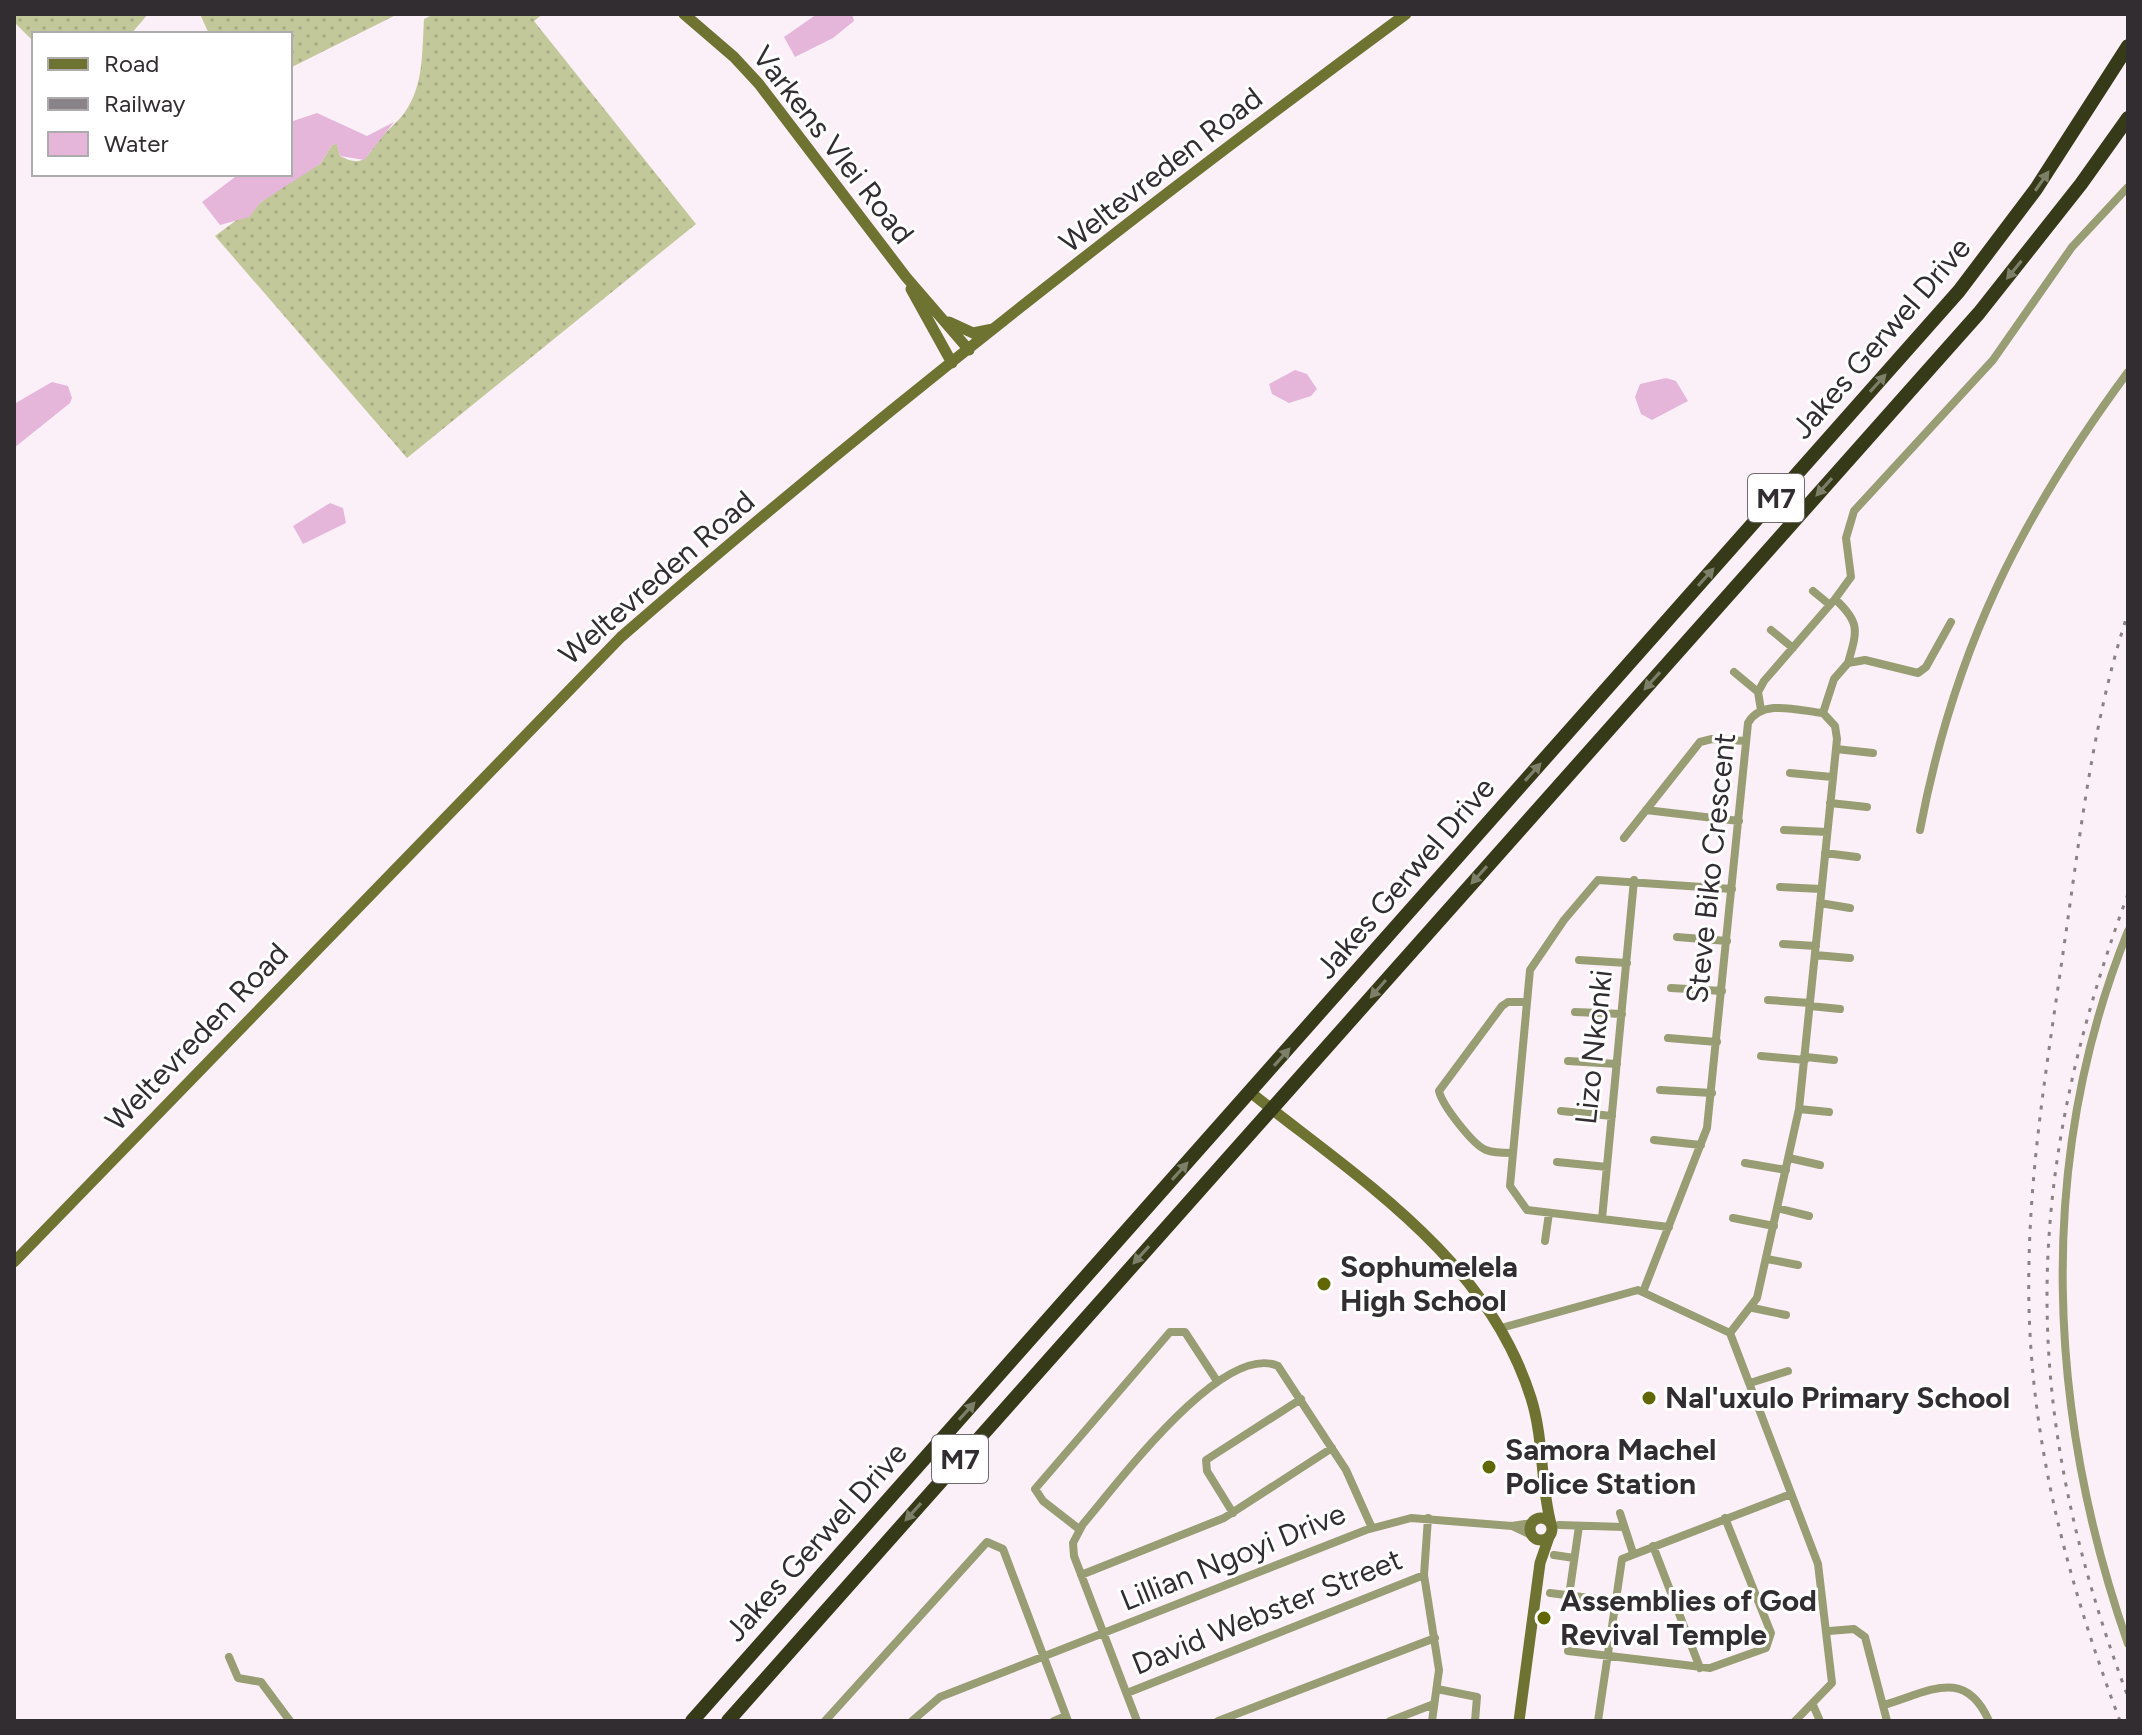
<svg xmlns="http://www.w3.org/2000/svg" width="2142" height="1735" font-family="Figtree,sans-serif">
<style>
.grass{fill:url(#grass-dots)}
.water{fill:#e5b6da}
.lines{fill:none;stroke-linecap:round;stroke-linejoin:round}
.street{stroke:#989d73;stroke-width:8}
.secondary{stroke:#6e7332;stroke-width:11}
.highway{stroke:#373a18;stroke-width:14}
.rail{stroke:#898287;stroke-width:3;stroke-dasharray:4 8;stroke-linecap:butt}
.oneway{fill:#7d7f69}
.poi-dot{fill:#626706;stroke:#fff;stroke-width:3}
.labels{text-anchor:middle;stroke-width:6;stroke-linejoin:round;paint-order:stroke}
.shield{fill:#fff;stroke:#6f6c6e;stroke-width:2}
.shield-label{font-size:28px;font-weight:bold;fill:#312d30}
.street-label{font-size:30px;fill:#312d30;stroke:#fff}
.poi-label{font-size:30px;font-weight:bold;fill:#312d30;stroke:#fff;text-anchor:start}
</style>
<defs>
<pattern id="grass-dots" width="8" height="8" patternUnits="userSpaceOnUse" patternTransform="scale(2)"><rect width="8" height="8" fill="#c3c89a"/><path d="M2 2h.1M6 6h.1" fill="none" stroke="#a8ac85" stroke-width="1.8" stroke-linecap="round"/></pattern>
</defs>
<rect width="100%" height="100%" fill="#fbf0f8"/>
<path class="grass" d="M14 14H148L131 34H34V42L14 22Z
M200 14H398L290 68V34H209Z
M434 14H543L534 21 696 224 407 458 215 236 295 177 320 164 332 145 337 143 340 156C365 169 367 155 379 140 387 130 398 122 405 112 424 85 422 51 424 19Z"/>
<path class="water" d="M817 14H852L854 21 833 38 795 57 784 37Z
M317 113 367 136 394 122 364 160 340 156 337 144 332 145 320 164 261 202 249 217 220 225 202 202 239 174H290V122Z
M1295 370 1307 374 1317 389 1311 396 1289 403 1272 394 1269 384Z
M1666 378 1676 381 1688 401 1652 420 1641 414 1635 397 1640 384Z
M52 382 68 386 72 398 70 403 14 448V404Z
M330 503 343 508 346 523 303 544 293 526Z"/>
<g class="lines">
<path class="street" d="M1813 591 1830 605
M1835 599 1851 577 1846 538 1854 511 1993 360 2072 247 2128 187
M1771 630 1793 648
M1734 672 1758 692
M1761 710 1758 692 1764 681 1835 599C1861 623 1857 631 1848 663
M1823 713 1834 679 1848 663 1865 660 1918 673 1926 667 1951 622
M1836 749 1873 753
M1790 773 1832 777
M1830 803 1867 807
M1646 810 1739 821
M1784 830 1827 832
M1920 830C1954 650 2020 518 2128 372
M1624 838 1700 742 1712 739 1745 741
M1825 853 1857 857
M1780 887 1821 889
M1820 903 1850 908
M2128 931C2035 1161 2047 1413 2128 1644
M1677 937 1727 941
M1783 944 1816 946
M1815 955 1850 958
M1579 960 1627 963
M1671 988 1722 991
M1768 1000 1810 1003
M1810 1006 1840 1009
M1575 1012 1622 1014
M1668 1038 1717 1042
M1761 1056 1805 1060
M1806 1057 1834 1060
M1568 1061 1617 1064
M1660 1090 1712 1093
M1799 1109 1829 1112
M1561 1111 1612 1116
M1654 1140 1701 1145
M1511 1153C1504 1153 1494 1153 1486 1150 1473 1145 1442 1105 1439 1091L1502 1006 1508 1002H1527
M1789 1158 1820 1165
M1557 1162 1607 1167
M1745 1163 1786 1170
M1777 1208 1809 1216
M1733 1218 1774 1226
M1602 1219 1634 880
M1669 1227 1527 1210 1510 1186 1530 970 1564 920 1598 880 1732 889
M1545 1241 1549 1213
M1767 1259 1798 1265
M1643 1292 1707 1128 1748 723C1762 698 1800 711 1823 713L1835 726 1837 739 1799 1109 1757 1298 1730 1333
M1753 1308 1786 1315
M1501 1328 1638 1290 1730 1333 1818 1564 1832 1683 1795 1721
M1750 1383 1788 1371
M1233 1513 1207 1471 1206 1460 1301 1399
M1620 1513 1633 1553
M1428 1518 1424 1575 1439 1670 1432 1721
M1559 1525 1624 1527
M1512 1526 1531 1535
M1079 1529 1043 1501 1035 1489 1170 1332H1185L1217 1381
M1653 1546 1700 1668
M1554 1555 1574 1558
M1081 1575 1224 1518 1332 1448
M1550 1593 1613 1601
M1569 1596 1579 1526
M1829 1631 1854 1629 1865 1637 1887 1721
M1568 1651 1710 1668 1766 1648 1771 1633 1725 1518
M229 1657 238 1678 261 1682 290 1721
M1437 1689 1477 1697 1475 1721
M1127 1693 1424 1575
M1813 1705 1820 1721
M1884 1705C1929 1692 1965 1666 1989 1721
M825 1721 987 1542 1003 1549 1068 1721
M912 1721 940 1697 1366 1530 1411 1518 1512 1526 1532 1523
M1054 1721 1066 1716
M1137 1721 1074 1556 1073 1543 1083 1524C1116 1486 1222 1341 1278 1366L1346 1470 1372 1528
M1218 1721 1435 1638
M1390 1721 1434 1704
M1598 1721 1622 1559 1791 1494"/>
<path class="secondary" d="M684 14 734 57 759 84 906 277 969 350
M911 289 952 363
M949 322 973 333 993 329
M1250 1092C1359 1179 1487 1258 1531 1398 1544 1439 1540 1482 1551 1524
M14 1262 621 637C873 418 1137 212 1406 14
M1530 1529a11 11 0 1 1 22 0a11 11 0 1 1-22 0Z
M1519 1721 1540 1563 1549 1537"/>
<path class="highway" d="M692 1721 1959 291 2036 189 2128 46
M728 1721 1979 313 2081 184 2128 118"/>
<path class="rail" d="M2128 894C2021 1183 2019 1407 2128 1697
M2120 1721C2064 1572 2025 1423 2029 1262 2031 1154 2050 1046 2065 939 2081 829 2093 719 2128 613"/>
</g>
<defs><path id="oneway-solid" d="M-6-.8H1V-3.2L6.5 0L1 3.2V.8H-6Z" transform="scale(2)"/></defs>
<g class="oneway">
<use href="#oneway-solid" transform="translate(2042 181) rotate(-55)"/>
<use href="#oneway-solid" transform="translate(2014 270) rotate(129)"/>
<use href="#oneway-solid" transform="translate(1878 383) rotate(-48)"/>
<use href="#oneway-solid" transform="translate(1824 487) rotate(132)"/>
<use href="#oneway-solid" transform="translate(1706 577) rotate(-48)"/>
<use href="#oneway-solid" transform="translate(1652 681) rotate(132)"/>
<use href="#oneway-solid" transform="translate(1533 772) rotate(-48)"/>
<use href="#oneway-solid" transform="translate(1479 875) rotate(132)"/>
<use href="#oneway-solid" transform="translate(1378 989) rotate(131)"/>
<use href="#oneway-solid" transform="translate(1282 1057) rotate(-48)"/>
<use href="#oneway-solid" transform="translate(1180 1171) rotate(-48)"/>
<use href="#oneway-solid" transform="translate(1141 1255) rotate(132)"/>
<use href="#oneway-solid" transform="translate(967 1411) rotate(-48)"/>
<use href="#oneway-solid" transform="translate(913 1512) rotate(132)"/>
</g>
<g class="poi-dot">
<circle cx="1324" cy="1284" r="8"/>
<circle cx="1649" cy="1398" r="8"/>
<circle cx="1489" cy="1467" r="8"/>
<circle cx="1544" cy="1618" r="8"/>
</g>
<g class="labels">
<g class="shield">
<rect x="1748" y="474" width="56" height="48" rx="6"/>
<rect x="932" y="1435" width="56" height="48" rx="6"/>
</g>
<g class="shield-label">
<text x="1776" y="508">M7</text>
<text x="960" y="1469">M7</text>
</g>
<g class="street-label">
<text transform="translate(833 145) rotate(52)" y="10">Varkens Vlei Road</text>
<text transform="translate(1161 170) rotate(-38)" y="10">Weltevreden Road</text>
<text transform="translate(1881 338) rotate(-49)" y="10">Jakes Gerwel Drive</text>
<text transform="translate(657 578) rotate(-41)" y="10">Weltevreden Road</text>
<text transform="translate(1711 868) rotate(-84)" y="10">Steve Biko Crescent</text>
<text transform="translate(1405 878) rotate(-49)" y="10">Jakes Gerwel Drive</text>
<text transform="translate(197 1037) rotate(-46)" y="10">Weltevreden Road</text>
<text transform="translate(1594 1047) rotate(-84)" y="10">Lizo Nkonki</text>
<text transform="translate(816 1542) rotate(-48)" y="10">Jakes Gerwel Drive</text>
<text transform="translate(1233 1557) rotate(-22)" y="10">Lillian Ngoyi Drive</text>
<text transform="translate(1267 1612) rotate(-22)" y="10">David Webster Street</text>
</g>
<g class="poi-label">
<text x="1340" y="1277">Sophumelela<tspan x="1340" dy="34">High School</tspan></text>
<text x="1665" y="1408">Nal'uxulo Primary School</text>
<text x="1505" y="1460">Samora Machel<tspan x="1505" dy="34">Police Station</tspan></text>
<text x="1560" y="1611">Assemblies of God<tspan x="1560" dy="34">Revival Temple</tspan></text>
</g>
</g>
<rect width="2142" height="1735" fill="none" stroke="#312d30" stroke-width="32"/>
<rect x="32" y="32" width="260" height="144" fill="#ffffff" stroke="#adabac" stroke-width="2"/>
<rect x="48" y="58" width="40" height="12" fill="#6e7332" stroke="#adabac" stroke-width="2"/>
<text x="104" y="72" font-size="24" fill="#312d30">Road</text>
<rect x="48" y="98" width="40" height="12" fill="#898287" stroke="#adabac" stroke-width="2"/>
<text x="104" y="112" font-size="24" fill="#312d30">Railway</text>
<rect x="48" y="132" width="40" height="24" fill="#e5b6da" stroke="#adabac" stroke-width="2"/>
<text x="104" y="152" font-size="24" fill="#312d30">Water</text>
</svg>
